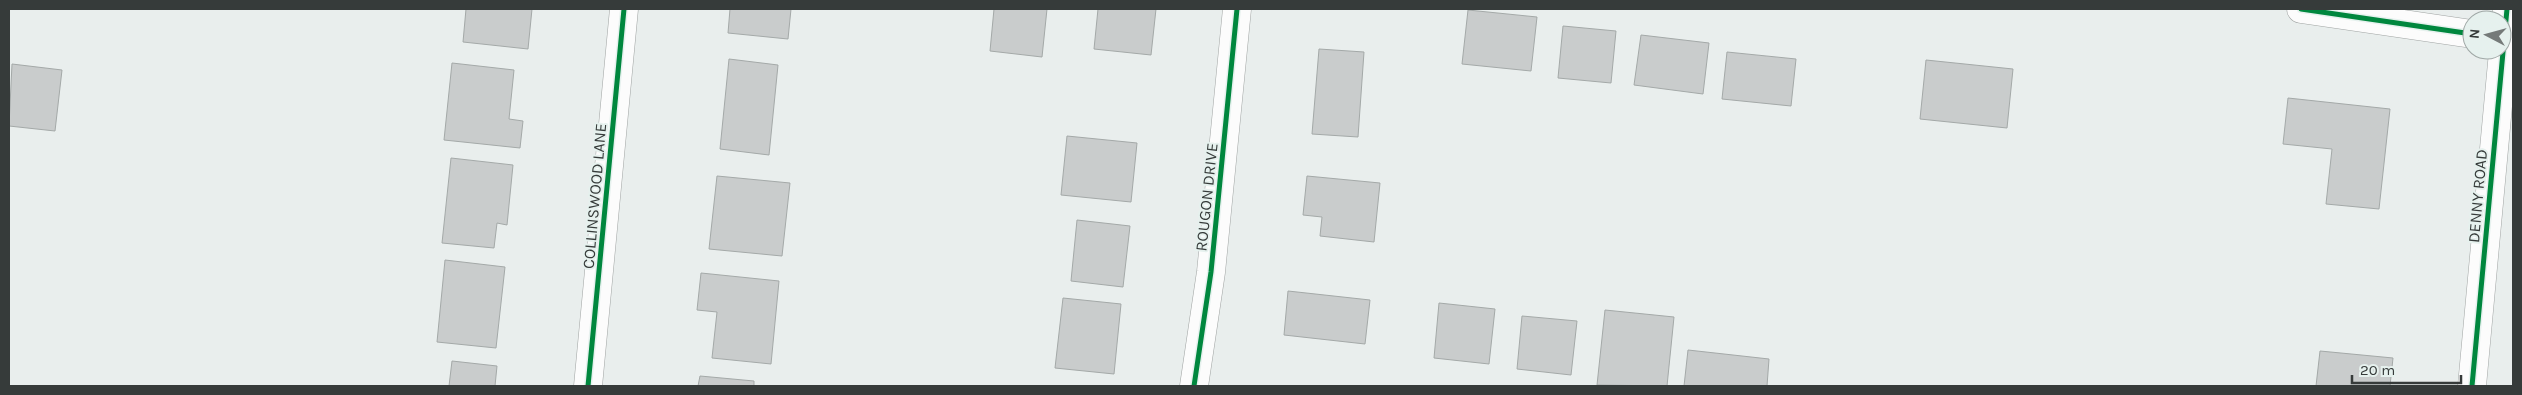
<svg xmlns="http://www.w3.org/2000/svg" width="2522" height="395" font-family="Karla,sans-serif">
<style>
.building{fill:#c9cccc;stroke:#a4a9a8}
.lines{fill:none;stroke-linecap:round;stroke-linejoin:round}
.minor-casing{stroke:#a0a4a3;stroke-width:29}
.minor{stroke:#fcfcfc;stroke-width:28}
.cycleway-casing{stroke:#e6f1ee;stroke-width:8}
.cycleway{stroke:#00873e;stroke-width:5}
.labels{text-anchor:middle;stroke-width:4;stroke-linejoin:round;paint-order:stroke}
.street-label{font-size:16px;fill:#363b3a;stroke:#e6f1ee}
</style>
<rect width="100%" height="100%" fill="#e9eeed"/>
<path class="building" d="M466 9H532L528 49 463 42Z
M730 9H791L788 39 728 33Z
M994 9H1047L1042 57 990 51Z
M1098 9H1156L1151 55 1094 49Z
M1468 10 1537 17 1531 71 1462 64Z
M1563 26 1616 31 1611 83 1558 78Z
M1641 35 1709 43 1703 94 1634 85Z
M1319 49 1364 52 1358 137 1312 134Z
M1727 52 1796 59 1791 106 1722 99Z
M729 59 778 65 769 155 720 149Z
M1926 60 2013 69 2007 128 1920 119Z
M452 63 514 70 509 119 523 121 520 148 444 140Z
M12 64 62 70 55 131 9 126Z
M2288 98 2390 109 2379 209 2326 204 2332 149 2283 144Z
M1067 136 1137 143 1131 202 1061 195Z
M451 158 513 165 507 225 497 223 494 248 442 243Z
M717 176 790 183 782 256 709 249Z
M1307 176 1380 183 1374 242 1320 236 1322 217 1303 215Z
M1077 220 1130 226 1123 287 1071 281Z
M445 260 505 267 496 348 437 342Z
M701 273 779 281 771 364 712 358 717 312 697 310Z
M1288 291 1370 300 1365 344 1284 335Z
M1063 298 1121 304 1114 374 1055 368Z
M1439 303 1495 309 1489 364 1434 358Z
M1605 310 1674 317 1667 386 1597 385Z
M1522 316 1577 321 1571 375 1517 369Z
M1688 350 1769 359 1767 386H1684Z
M2320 351 2393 358 2390 386H2316Z
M452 361 497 366 495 386H449Z
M700 376 754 381V386H698Z"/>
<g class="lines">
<defs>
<path id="minor" d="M2301 9 2472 34
M588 386 624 9
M1194 386 1211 272 1237 9
M2472 386 2507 9"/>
</defs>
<use href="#minor" class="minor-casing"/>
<use href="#minor" class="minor"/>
<defs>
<path id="cycleway" d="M2301 9 2472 34
M588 386 624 9
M1194 386 1211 272 1237 9
M2472 386 2507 9"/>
</defs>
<use href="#cycleway" class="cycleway-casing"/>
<use href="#cycleway" class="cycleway"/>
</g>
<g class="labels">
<g class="street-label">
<text transform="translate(594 196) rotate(-85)" y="6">COLLINSWOOD LANE</text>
<text transform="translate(2477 196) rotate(-85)" y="6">DENNY ROAD</text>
<text transform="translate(1206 197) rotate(-84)" y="6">ROUGON DRIVE</text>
</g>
</g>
<rect width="2522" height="395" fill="none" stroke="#363b3a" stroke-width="20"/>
<g transform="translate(2487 35) rotate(276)"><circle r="24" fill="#e6f1ee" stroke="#a0a8a6"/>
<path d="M0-4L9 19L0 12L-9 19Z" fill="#757a79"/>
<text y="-8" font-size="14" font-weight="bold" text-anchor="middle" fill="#363b3a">N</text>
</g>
<path d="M2352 375v8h109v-8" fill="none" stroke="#363b3a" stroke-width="2.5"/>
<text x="2360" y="375" font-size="15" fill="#363b3a" stroke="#e6f1ee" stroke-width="4" paint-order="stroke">20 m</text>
</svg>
